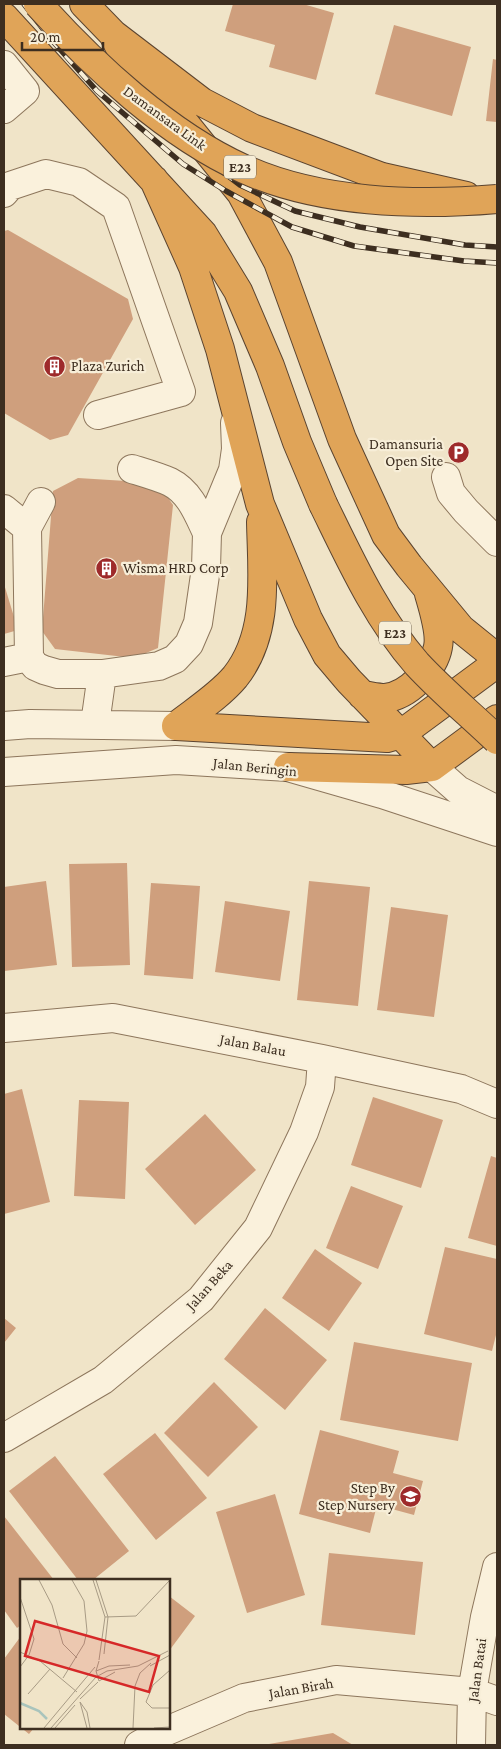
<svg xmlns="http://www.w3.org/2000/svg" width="501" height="1749" font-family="'Crimson Pro',serif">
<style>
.building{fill:#cf9f7d}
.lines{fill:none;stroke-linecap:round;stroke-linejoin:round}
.minor-casing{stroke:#8d765c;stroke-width:30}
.highway-casing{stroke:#5b4430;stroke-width:30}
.minor{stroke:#faf1dc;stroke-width:28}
.highway{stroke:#e0a458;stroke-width:28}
.rail-casing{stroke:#3d2e20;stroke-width:5.5}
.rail{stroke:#f7eed8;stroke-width:4;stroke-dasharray:11;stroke-linecap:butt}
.highway-bridge-casing{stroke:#5b4430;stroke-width:30;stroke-linecap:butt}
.highway-bridge{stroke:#e0a458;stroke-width:28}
.labels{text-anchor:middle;stroke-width:4.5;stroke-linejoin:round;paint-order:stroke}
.shield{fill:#f7eed8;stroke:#756857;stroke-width:1}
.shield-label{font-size:14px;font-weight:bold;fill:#3d2e20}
.street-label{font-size:15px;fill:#3d2e20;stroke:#f7eed8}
.poi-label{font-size:15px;fill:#3d2e20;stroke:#f7eed8;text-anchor:start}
.inset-river{fill:none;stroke:#a9c4bc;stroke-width:2.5}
.inset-road{fill:none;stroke:#a89b85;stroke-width:1}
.view{fill:#d62828;fill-opacity:0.15;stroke:#d62828;stroke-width:2.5}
.inset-edge{fill:none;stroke:#3d2e20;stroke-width:2.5}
</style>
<rect width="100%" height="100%" fill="#f0e4c8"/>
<path class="building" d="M233 4H303L334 13 316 80 269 67 275 45 225 31Z
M394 25 471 47 452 116 375 94Z
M493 59 497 60V122L486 121Z
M8 230 128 299 133 319 68 435 50 440 4 413V231Z
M78 478 158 483 173 505 158 648 134 658 55 649 42 631 53 491Z
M4 584 18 630 4 634Z
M127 863 130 965 72 967 69 864Z
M46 881 57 965 4 971V887Z
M309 881 370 887 358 1006 297 1000Z
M151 883 200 886 193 979 144 975Z
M225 901 290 911 280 981 215 972Z
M391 907 448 915 434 1017 377 1010Z
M22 1089 50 1202 4 1214V1094Z
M373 1097 443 1120 421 1188 351 1165Z
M79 1100 129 1102 125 1199 74 1196Z
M205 1114 256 1170 195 1225 145 1169Z
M491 1156 497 1158V1246L468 1238Z
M351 1186 403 1206 378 1269 326 1248Z
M445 1247 497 1259V1331L492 1351 424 1334Z
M315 1249 362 1283 329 1331 282 1298Z
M265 1308 327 1360 285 1410 224 1359Z
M4 1318 16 1328 4 1343Z
M354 1342 472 1363 458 1441 340 1420Z
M214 1382 258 1427 208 1477 164 1433Z
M320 1430 399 1451 393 1473 423 1481 414 1515 377 1505 370 1533 299 1514Z
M155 1433 207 1498 156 1540 103 1474Z
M55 1456 129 1551 93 1580H78L9 1491Z
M275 1494 305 1595 247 1613 216 1512Z
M4 1516 54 1580H21V1625L17 1628 4 1610Z
M329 1553 423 1562 415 1635 321 1625Z
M169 1596 195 1616 169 1651Z
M21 1636V1728H34L29 1734 4 1714V1659Z
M333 1733 353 1745H269V1744Z"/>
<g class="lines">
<defs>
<path id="minor" d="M4 65 25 91 4 109
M4 193 10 186 46 174 79 182 116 207 181 392 98 415
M132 469C145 473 159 477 170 482 190 492 198 514 207 533
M446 477 451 493 466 511 497 542
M41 502 27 528 29 657 35 666 44 670 58 674H102L159 666 175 659 189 644 198 623 206 568 207 533 233 470 236 449 235 423
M4 509 27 528
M4 662 29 657
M95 724 102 674
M4 726 30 724 176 726
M432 767 458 790 497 810
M4 772 176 760 288 767 382 794 497 832
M4 1028 113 1018 322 1059 461 1089 497 1104
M4 1438 103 1380 201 1299 258 1228 304 1132 320 1087 322 1059
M139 1745 155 1736 244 1698 336 1680 472 1692 497 1701
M471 1745 472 1692 485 1617 497 1567"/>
<path id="highway" d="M84 4 113 34 202 102 252 128 382 177 466 196
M4 17 203 234 238 291 270 366 297 442 323 504
M113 34 119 46 170 105 241 193 278 262 342 439 386 535 409 566 461 629 497 658
M154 180 193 267 220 349 260 504 308 619 327 655 349 681 432 767
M362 695C370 696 378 698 385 698 408 696 434 669 438 647 441 633 433 608 429 594
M176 726 387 738 401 734 497 663
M176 726C195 711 219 696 235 677 270 633 262 574 261 522
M288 767 406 770 432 767 497 719"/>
</defs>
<use href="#minor" class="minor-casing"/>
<use href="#highway" class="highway-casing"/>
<use href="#minor" class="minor"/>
<use href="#highway" class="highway"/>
<defs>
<path id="rail" d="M24 4 50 38 97 91 183 164 226 191 292 227 354 246 464 261 497 263
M52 4 102 67 194 150 240 185 295 211 360 227 465 245 497 247"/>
</defs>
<use href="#rail" class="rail-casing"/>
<use href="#rail" class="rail"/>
<defs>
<path id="highway-bridge" d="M38 4C93 65 168 135 244 169 319 203 416 206 497 199
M323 504C350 559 376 617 417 664 442 691 471 715 497 740"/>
</defs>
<use href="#highway-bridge" class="highway-bridge-casing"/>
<use href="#highway-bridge" class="highway-bridge"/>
</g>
<defs>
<symbol id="building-disc" viewBox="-11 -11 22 22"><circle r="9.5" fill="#9e2a2b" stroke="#f7eed8"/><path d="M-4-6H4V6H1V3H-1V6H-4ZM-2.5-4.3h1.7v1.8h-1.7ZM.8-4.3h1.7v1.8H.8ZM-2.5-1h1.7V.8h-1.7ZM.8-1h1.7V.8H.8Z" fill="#fff"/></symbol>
<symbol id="parking-disc" viewBox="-11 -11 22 22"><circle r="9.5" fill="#9e2a2b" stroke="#f7eed8"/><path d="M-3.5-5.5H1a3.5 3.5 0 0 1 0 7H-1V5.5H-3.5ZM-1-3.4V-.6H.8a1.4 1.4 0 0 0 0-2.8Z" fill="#fff"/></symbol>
<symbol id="school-disc" viewBox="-11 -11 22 22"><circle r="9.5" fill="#9e2a2b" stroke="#f7eed8"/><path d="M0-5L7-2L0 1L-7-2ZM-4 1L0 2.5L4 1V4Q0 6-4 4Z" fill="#fff"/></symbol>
</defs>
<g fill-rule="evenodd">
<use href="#building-disc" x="42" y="354" width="25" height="25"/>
<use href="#parking-disc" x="446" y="440" width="25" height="25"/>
<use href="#building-disc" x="94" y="556" width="25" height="25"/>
<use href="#school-disc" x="398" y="1484" width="25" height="25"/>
</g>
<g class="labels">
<g class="shield">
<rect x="224" y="155.5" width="32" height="23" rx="4"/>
<rect x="379" y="621.5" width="32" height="23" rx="4"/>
</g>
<g class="shield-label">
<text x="240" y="172">E23</text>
<text x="395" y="638">E23</text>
</g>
<g class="street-label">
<text transform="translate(165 118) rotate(36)" y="5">Damansara Link</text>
<text transform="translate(255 767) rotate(6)" y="5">Jalan Beringin</text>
<text transform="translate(253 1045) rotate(11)" y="5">Jalan Balau</text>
<text transform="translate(209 1285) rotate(-48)" y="5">Jalan Beka</text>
<text transform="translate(477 1670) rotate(-82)" y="5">Jalan Batai</text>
<text transform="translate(301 1688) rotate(-10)" y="5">Jalan Birah</text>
</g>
<g class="poi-label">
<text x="71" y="371">Plaza Zurich</text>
<text x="443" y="449" text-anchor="end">Damansuria<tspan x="443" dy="17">Open Site</tspan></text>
<text x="123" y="573">Wisma HRD Corp</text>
<text x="395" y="1493" text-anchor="end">Step By<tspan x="395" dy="17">Step Nursery</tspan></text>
</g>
</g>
<g transform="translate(20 1579)">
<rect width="150" height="150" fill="#f0e4c8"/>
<path class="inset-river" d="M0 124 19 132 27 140"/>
<path class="inset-road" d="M19 1 32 26 43 65 57 79M73 1 85 38 79 81M76 1 88 38 84 75M0 18 14 60 9 76 0 88M85 38 116 37 150 1M0 73 20 82 57 113M79 82 76 92 79 102 95 93M130 87 150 76M150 91 133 106 126 123 132 129H150M76 92 89 87 110 86M43 99 64 65 67 52 64 22 52 1M8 115 30 90M60 120 78 103M24 149 75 88M31 149 76 98 87 92 118 87 148 72M35 149 55 126M67 149 60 123 67 133 70 149M113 149 115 107 120 94 131 84M134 149 150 148"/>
<path class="view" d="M15 42 139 77 129 113 5 77Z"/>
<rect width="150" height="150" class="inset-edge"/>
</g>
<rect width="501" height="1749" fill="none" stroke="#3d2e20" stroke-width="10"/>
<path d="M22 42v8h81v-8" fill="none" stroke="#3d2e20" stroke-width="2.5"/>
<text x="30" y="42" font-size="15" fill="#3d2e20" stroke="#f7eed8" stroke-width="4" paint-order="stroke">20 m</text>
</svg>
